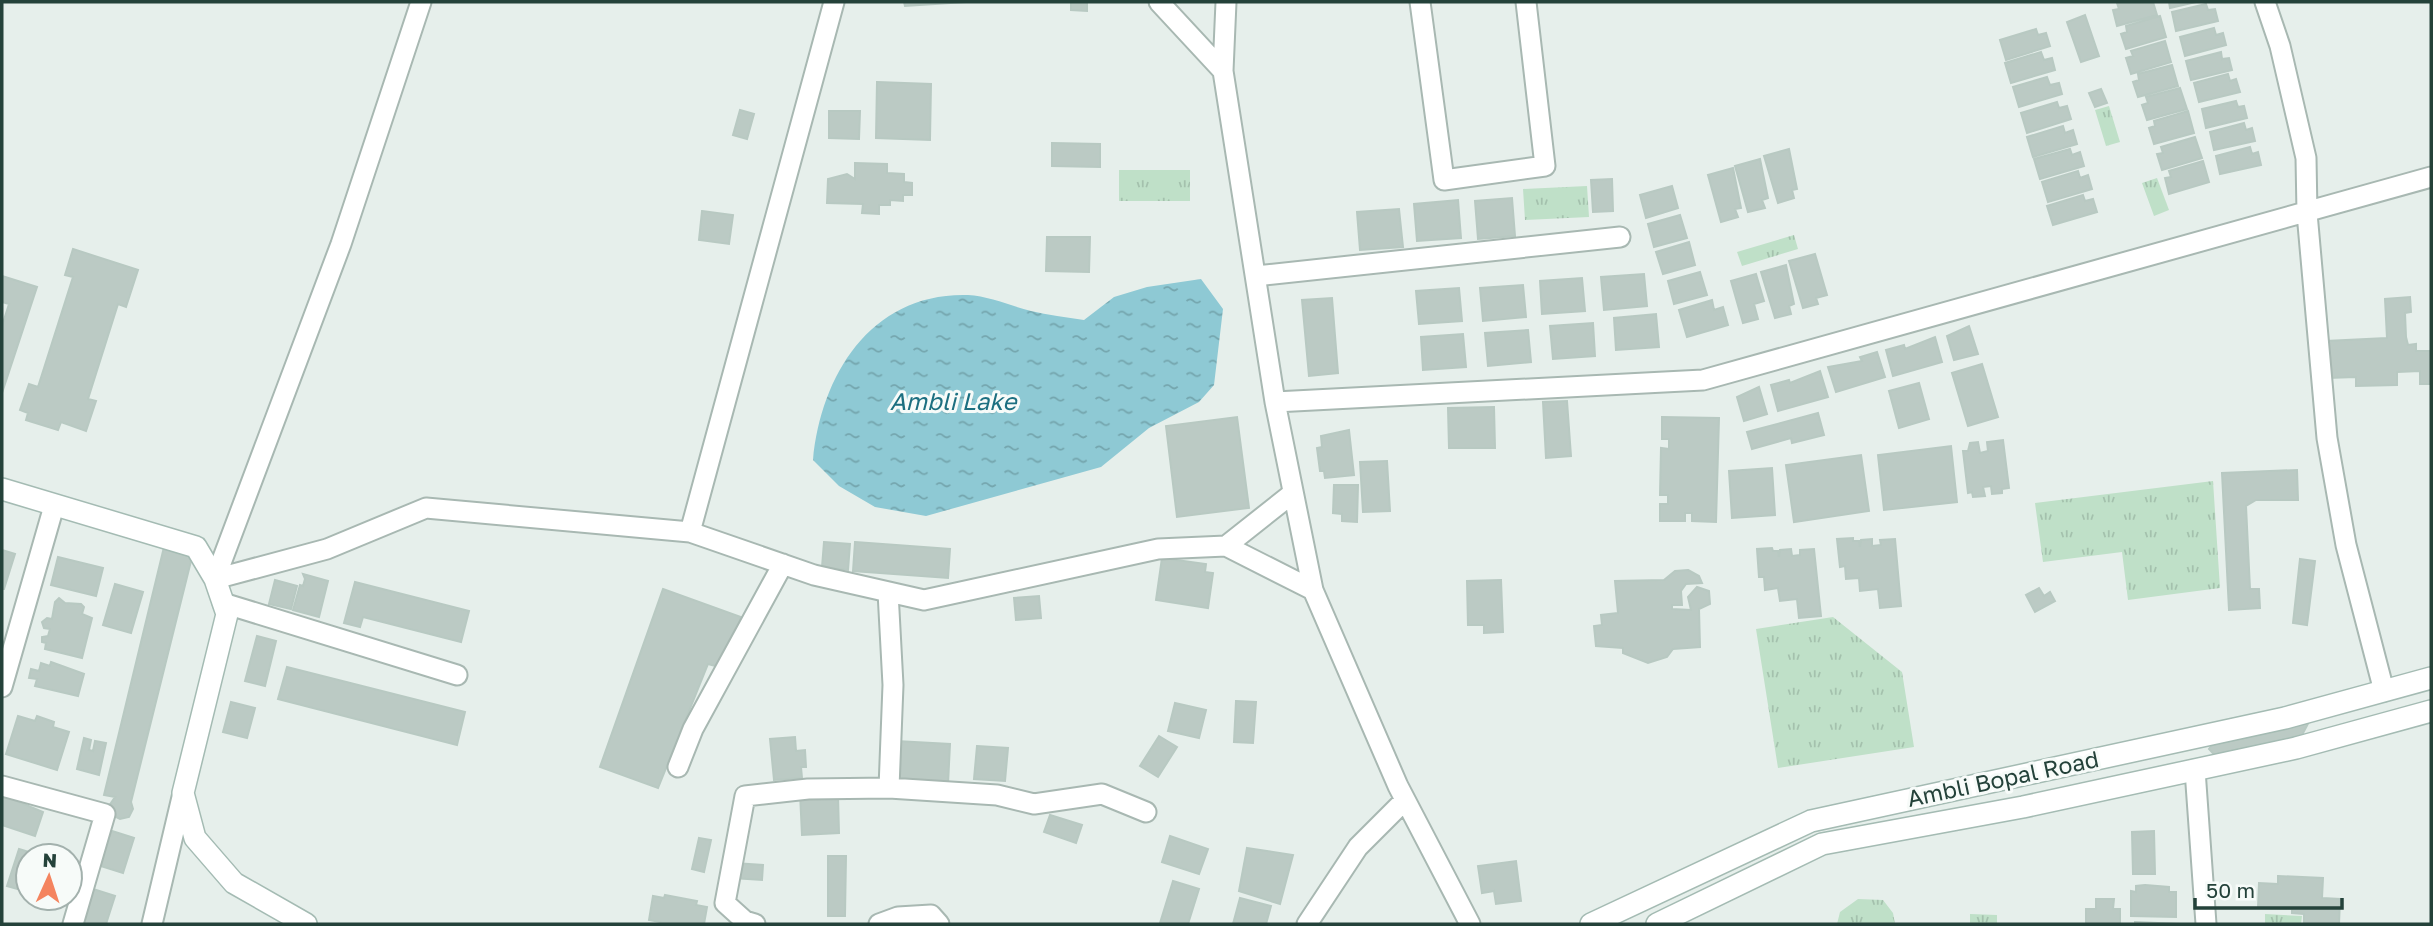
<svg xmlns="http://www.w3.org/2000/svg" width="2433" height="926" font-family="'Golos Text',sans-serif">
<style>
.grass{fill:url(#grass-tufts)}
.water{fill:url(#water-ripples)}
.building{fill:#bbcac4;stroke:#b8c9c2;stroke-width:2}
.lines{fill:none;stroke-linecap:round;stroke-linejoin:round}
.street-casing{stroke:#a8b8b2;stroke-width:23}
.secondary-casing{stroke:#a4bbb3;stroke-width:24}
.street{stroke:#fff;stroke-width:19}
.secondary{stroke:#fff;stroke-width:21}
.labels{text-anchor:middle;stroke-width:6;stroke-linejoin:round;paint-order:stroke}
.street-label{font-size:23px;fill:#24423a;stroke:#f7fbf9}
.water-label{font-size:24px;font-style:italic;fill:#1c6f80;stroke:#f7fbf9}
</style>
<defs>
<pattern id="grass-tufts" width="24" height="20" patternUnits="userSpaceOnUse" patternTransform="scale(1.75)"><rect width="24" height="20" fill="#bfe0c8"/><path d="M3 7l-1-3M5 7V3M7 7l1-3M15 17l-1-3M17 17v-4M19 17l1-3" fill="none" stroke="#a4c1ad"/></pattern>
<pattern id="water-ripples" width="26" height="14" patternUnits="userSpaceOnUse" patternTransform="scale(1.75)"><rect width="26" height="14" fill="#8ec9d4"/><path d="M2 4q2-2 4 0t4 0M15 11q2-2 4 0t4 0" fill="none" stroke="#74a5ad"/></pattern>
</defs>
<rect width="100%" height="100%" fill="#e6efeb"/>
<path class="grass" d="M2109 106 2120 142 2106 146 2095 110Z
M1119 170H1190V201H1119Z
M2157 178 2169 210 2154 216 2142 183Z
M1587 186 1589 217 1525 220 1523 189Z
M1794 235 1798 249 1742 266 1737 252Z
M2213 481 2220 588 2128 600 2122 552 2043 562 2035 503Z
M1833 617 1902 672 1914 747 1778 768 1756 629Z
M1858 899 1883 900 1893 913 1895 924H1837L1840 912Z
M1970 914 1997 915V924H1970Z
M2265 914 2302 916 2301 924H2265Z"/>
<path class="water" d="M1201 279 1223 309 1214 385 1199 402 1149 428 1101 467 926 516 875 507 839 486 813 460C821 374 872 292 968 295 989 296 1011 306 1031 311 1048 315 1066 317 1084 320L1114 297 1147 287Z"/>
<path class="building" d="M904 2H966L905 6Z
M1071 2H1087V11L1071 10Z
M2153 2 2157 15 2117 26 2113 10 2119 9 2117 3Z
M2169 2H2196L2170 8Z
M2206 4 2208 10 2215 9 2218 21 2176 31 2172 12Z
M2085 15 2099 56 2081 62 2067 22Z
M2160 16 2166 37 2126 49 2121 34 2127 32 2126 26Z
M2214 28 2216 35 2223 33 2226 45 2185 56 2180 37Z
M2036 29 2038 35 2046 33 2050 46 2006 60 2000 40Z
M2165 41 2171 62 2131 74 2126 58 2133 56 2131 51Z
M2041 52 2044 60 2052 58 2055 70 2011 83 2005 63Z
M2221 52 2222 59 2229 58 2232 70 2191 80 2186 61Z
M2172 65 2178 86 2138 97 2133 82 2139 80 2138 74Z
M2228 74 2230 81 2236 79 2240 92 2199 102 2194 83Z
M2047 77 2050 85 2059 83 2062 94 2019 107 2013 87Z
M877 82 931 84 930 140 876 138Z
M2180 88 2187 109 2147 120 2142 105 2148 103 2146 97Z
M2101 89 2107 103 2095 107 2089 93Z
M2236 101 2238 107 2244 106 2247 118 2206 128 2202 109Z
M2057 102 2059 108 2067 106 2071 119 2027 133 2021 113Z
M740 110 754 114 747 139 733 135Z
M829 111H860L859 139 829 138Z
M2188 111 2194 133 2154 144 2149 128 2155 126 2154 121Z
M2244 123 2246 130 2252 128 2255 141 2214 150 2210 132Z
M2063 126 2065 133 2073 130 2077 144 2033 157 2027 137Z
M2195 137 2202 158 2162 170 2157 154 2163 153 2161 147Z
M1052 143 1100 144V167L1052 166Z
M2250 147 2252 154 2258 152 2261 165 2220 174 2216 156Z
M1789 149 1797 189 1792 190 1794 198 1778 203 1764 156Z
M2070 149 2072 155 2080 152 2084 166 2040 179 2034 159Z
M1760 159 1768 198 1762 200 1765 208 1748 212 1735 166Z
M2203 161 2209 182 2169 194 2165 178 2171 177 2169 171Z
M855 163 887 164V173L904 174V182L912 183V195H903V201L890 200V205H879V214L862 213 863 204 827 203 828 179 847 174 855 179Z
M1733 168 1741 208 1735 209 1738 217 1721 222 1708 175Z
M2078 171 2080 178 2088 175 2092 189 2048 202 2042 182Z
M1612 179 1613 211 1593 212 1591 180Z
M1672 186 1678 208 1646 218 1640 195Z
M2083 195 2085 201 2093 199 2097 212 2053 225 2047 206Z
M1512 198 1515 236 1478 239 1475 201Z
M1458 200 1461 238 1417 241 1414 204Z
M1399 209 1403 247 1360 250 1357 212Z
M702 211 733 215 729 244 699 240Z
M1680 215 1687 238 1654 247 1648 224Z
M1047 237H1090L1089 272 1046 271Z
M1689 242 1695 265 1663 274 1656 252Z
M73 249 138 270 126 307 118 304 88 399 96 401 86 431 61 422 58 430 26 420 28 413 20 410 29 384 38 387 73 277 65 275Z
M1815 254 1827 295 1816 298 1818 304 1803 308 1789 261Z
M1786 265 1794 304 1789 306 1791 314 1775 318 1761 272Z
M1700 272 1707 295 1674 304 1668 281Z
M1644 274 1647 306 1604 310 1601 277Z
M1756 274 1764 301 1754 304 1758 319 1743 323 1731 281Z
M2 276 37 287 2 393V326L9 304 2 302Z
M1582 278 1585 311 1542 314 1540 281Z
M1523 285 1526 317 1483 321 1480 288Z
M1459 288 1462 321 1419 324 1416 291Z
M2410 297 2411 312 2405 313 2406 337 2408 345 2416 344V351H2431V384H2420V371L2397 372V385L2356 386V377L2328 378 2326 341 2387 338 2385 299Z
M1332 298 1338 373 1309 376 1302 300Z
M1712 300 1714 310 1723 307 1728 325 1687 337 1679 310Z
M1656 314 1659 347 1616 350 1614 318Z
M1593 323 1595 356 1553 359 1550 326Z
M1969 326 1978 354 1954 360 1947 336Z
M1528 330 1531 362 1488 366 1485 333Z
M1463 334 1466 367 1423 370 1421 337Z
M1935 337 1942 362 1893 376 1886 350 1904 345 1905 349Z
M1877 352 1885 377 1836 392 1828 367 1862 361 1860 357Z
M1982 364 1998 417 1968 426 1952 373Z
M1820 371 1828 397 1778 411 1771 385 1789 380 1790 383Z
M1919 383 1929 419 1899 428 1889 391Z
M1759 387 1767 414 1744 421 1737 397Z
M1567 401 1571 456 1546 458 1543 402Z
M1494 407 1495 448H1449L1448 408Z
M1818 413 1824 435 1792 443 1791 438 1752 449 1747 432Z
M1237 417 1249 508 1177 517 1166 426Z
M1662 417 1719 418 1716 522 1692 521V513H1685V521H1660V504H1668V495H1660L1661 448 1669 449V439H1662Z
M1349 430 1354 475 1325 478 1324 471H1320L1317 448 1322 447 1321 436Z
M2003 440 2009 488 2002 489V493L1992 494 1991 486 1983 487 1985 496 1973 497 1972 492 1968 493 1963 451H1968L1970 443 1978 442 1980 453 1988 451 1987 442Z
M1951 446 1957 502 1884 510 1878 455Z
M1861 455 1869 511 1794 522 1786 465Z
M1387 461 1390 511 1363 512 1360 462Z
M1772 468 1775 515 1732 518 1729 471Z
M2297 470 2298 500H2256L2246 506 2250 589H2259L2260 608 2229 610 2222 473Z
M1334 485H1358L1357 522 1342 521V514L1333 513Z
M1853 538V541H1859L1860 547 1861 540 1872 539V546L1881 545 1880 540 1895 539 1901 606 1880 608 1878 589 1860 591 1859 578 1846 579 1845 566 1840 567 1837 539Z
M824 542 850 544 848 570 822 567Z
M855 542 950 549 948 578 853 571Z
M165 543 194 549 131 802 133 809 129 817 120 819 112 815 109 806 115 797 104 795Z
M1772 548 1773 551H1778L1779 557 1780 550 1791 549 1792 556 1800 555V550L1814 549 1821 616 1799 618 1797 599 1780 601 1778 588 1765 590 1764 577H1759L1757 549Z
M2 550 15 554 4 589H2Z
M58 557 103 568 96 596 51 585Z
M1162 558 1206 564 1205 572 1213 573 1208 608 1156 600Z
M2300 559 2315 561 2307 625 2293 623Z
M1688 570 1699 576 1702 583 1686 584 1681 591 1682 605H1672V609L1691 610 1688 597 1697 587 1709 591 1710 604 1699 609 1700 647 1673 649 1667 657 1648 663 1623 653V648L1596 646 1594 626 1602 625 1601 615 1618 613 1615 581 1664 580 1675 571Z
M303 574 328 581 319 617 293 610 300 585 303 586 305 579Z
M275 580 297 586 291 609 269 604Z
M1501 580 1503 632 1484 633V625H1468L1467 581Z
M355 582 469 611 461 642 363 617 360 627 344 623Z
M115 584 143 592 131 633 103 625Z
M2039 588 2044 596 2050 592 2055 601 2035 612 2026 595Z
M663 589 741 617 723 668 708 664 658 788 600 767Z
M1039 596 1041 618 1016 620 1014 598Z
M59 598 65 603 81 604 84 607 82 614 92 618 82 658 45 649 46 643 42 642V637L48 636 50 629 44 628 42 622 47 618 52 619 55 602Z
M257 636 276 641 265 686 245 681Z
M51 662 84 674 78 696 35 686 37 679 29 678 31 669 39 671 41 663 50 666Z
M287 667 465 712 457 745 278 699Z
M1236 701 1256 702 1253 743 1234 742Z
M231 702 255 708 247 738 223 732Z
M1175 703 1206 710 1199 738 1168 731Z
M18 716 35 721 37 716 54 722 53 727 69 732 57 770 6 754Z
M2312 716 2301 737 2218 759 2209 749 2216 740Z
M1159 736 1177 747 1158 777 1140 766Z
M795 737 796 751 805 750 806 767H801L802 778 774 780 770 739Z
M84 738 91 740 89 750 93 751 95 741 106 743 99 775 77 769Z
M896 741 950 744 948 784 894 781Z
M977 746 1008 748 1005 781 974 779Z
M800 793 838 796 839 833 802 835Z
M2 795 43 812 35 836 2 825Z
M1050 815 1082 825 1076 843 1044 832Z
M112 831 134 838 123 873 101 866 108 836H110Z
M2154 831 2155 874H2133L2132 832Z
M1170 836 1208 849 1199 874 1162 862Z
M699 838 711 840 704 872 692 869Z
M1247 848 1293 855 1280 904 1239 891Z
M19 849 42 856H28V892L7 886Z
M828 856H846L845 916H828Z
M1516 861 1521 901 1496 904 1494 891 1482 893 1478 866Z
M734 863 763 865 762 880 733 878Z
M2278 876 2323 878 2322 898 2340 899 2339 924H2304V914L2292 913V909L2258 908 2259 883 2278 884Z
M1173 881 1199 889 1188 924 1160 923Z
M2145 885 2169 887V892H2176V917L2131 916V891L2136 892V886Z
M93 889 115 896 106 924H82Z
M665 895 697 901 696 905 707 907 704 924H659L660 922 649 920 653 896 664 898Z
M1240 898 1271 906 1266 924H1233Z
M2096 899H2114L2113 909H2120V924H2086V909H2096Z
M2135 922 2181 924H2135Z"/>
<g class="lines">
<defs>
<path id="street" d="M1159 2 1223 71
M1226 2 1223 71 1275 402 1313 590 1398 786 1470 924
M1420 2 1444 180 1545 166 1526 2
M2265 2 2280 46 2306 158 2307 213 2327 438 2346 545 2384 691
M1256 276 1620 237
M1275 402 1703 380 2431 177
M1293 493 1226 546 1313 590
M690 532 834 2
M215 579 327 549 426 508 690 532 814 575 924 600 1158 549 1226 546
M215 579 341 244 421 2
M888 592 893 685 889 788
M223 603 457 675
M2 687 54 506
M678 767 693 729 783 564
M2195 770 2206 924
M2 786 105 814 73 924
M152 924 183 793
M755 924 745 921 725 903 745 796 808 789 889 788 997 795 1034 804 1102 794 1146 812
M879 924 898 917 931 915 939 924
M1307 924 1358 847 1405 800"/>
<path id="secondary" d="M2 489 196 547 215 579 227 614 183 793 195 838 234 883 306 924
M1591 924 1811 821 2285 718 2431 678
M1657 924 1822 844 2023 807 2296 748 2431 711"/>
</defs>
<use href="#street" class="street-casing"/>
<use href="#secondary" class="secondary-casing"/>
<use href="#street" class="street"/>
<use href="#secondary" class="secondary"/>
</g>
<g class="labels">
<g class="street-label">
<text transform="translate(2003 779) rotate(-12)" y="8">Ambli Bopal Road</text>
</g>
<g class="water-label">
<text x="953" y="410">Ambli Lake</text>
</g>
</g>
<rect width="2433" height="926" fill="none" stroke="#24423a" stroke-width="7"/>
<g transform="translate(49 877) rotate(3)"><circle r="33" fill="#f7fbf9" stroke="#a3b1ad" stroke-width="2"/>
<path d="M0-5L12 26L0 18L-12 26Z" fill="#f4845f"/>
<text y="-10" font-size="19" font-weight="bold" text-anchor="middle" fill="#24423a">N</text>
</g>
<path d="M2195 898v10h147v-10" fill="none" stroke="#24423a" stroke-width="3.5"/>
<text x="2206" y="898" font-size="21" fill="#24423a" stroke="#f7fbf9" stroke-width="5" paint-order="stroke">50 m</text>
</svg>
